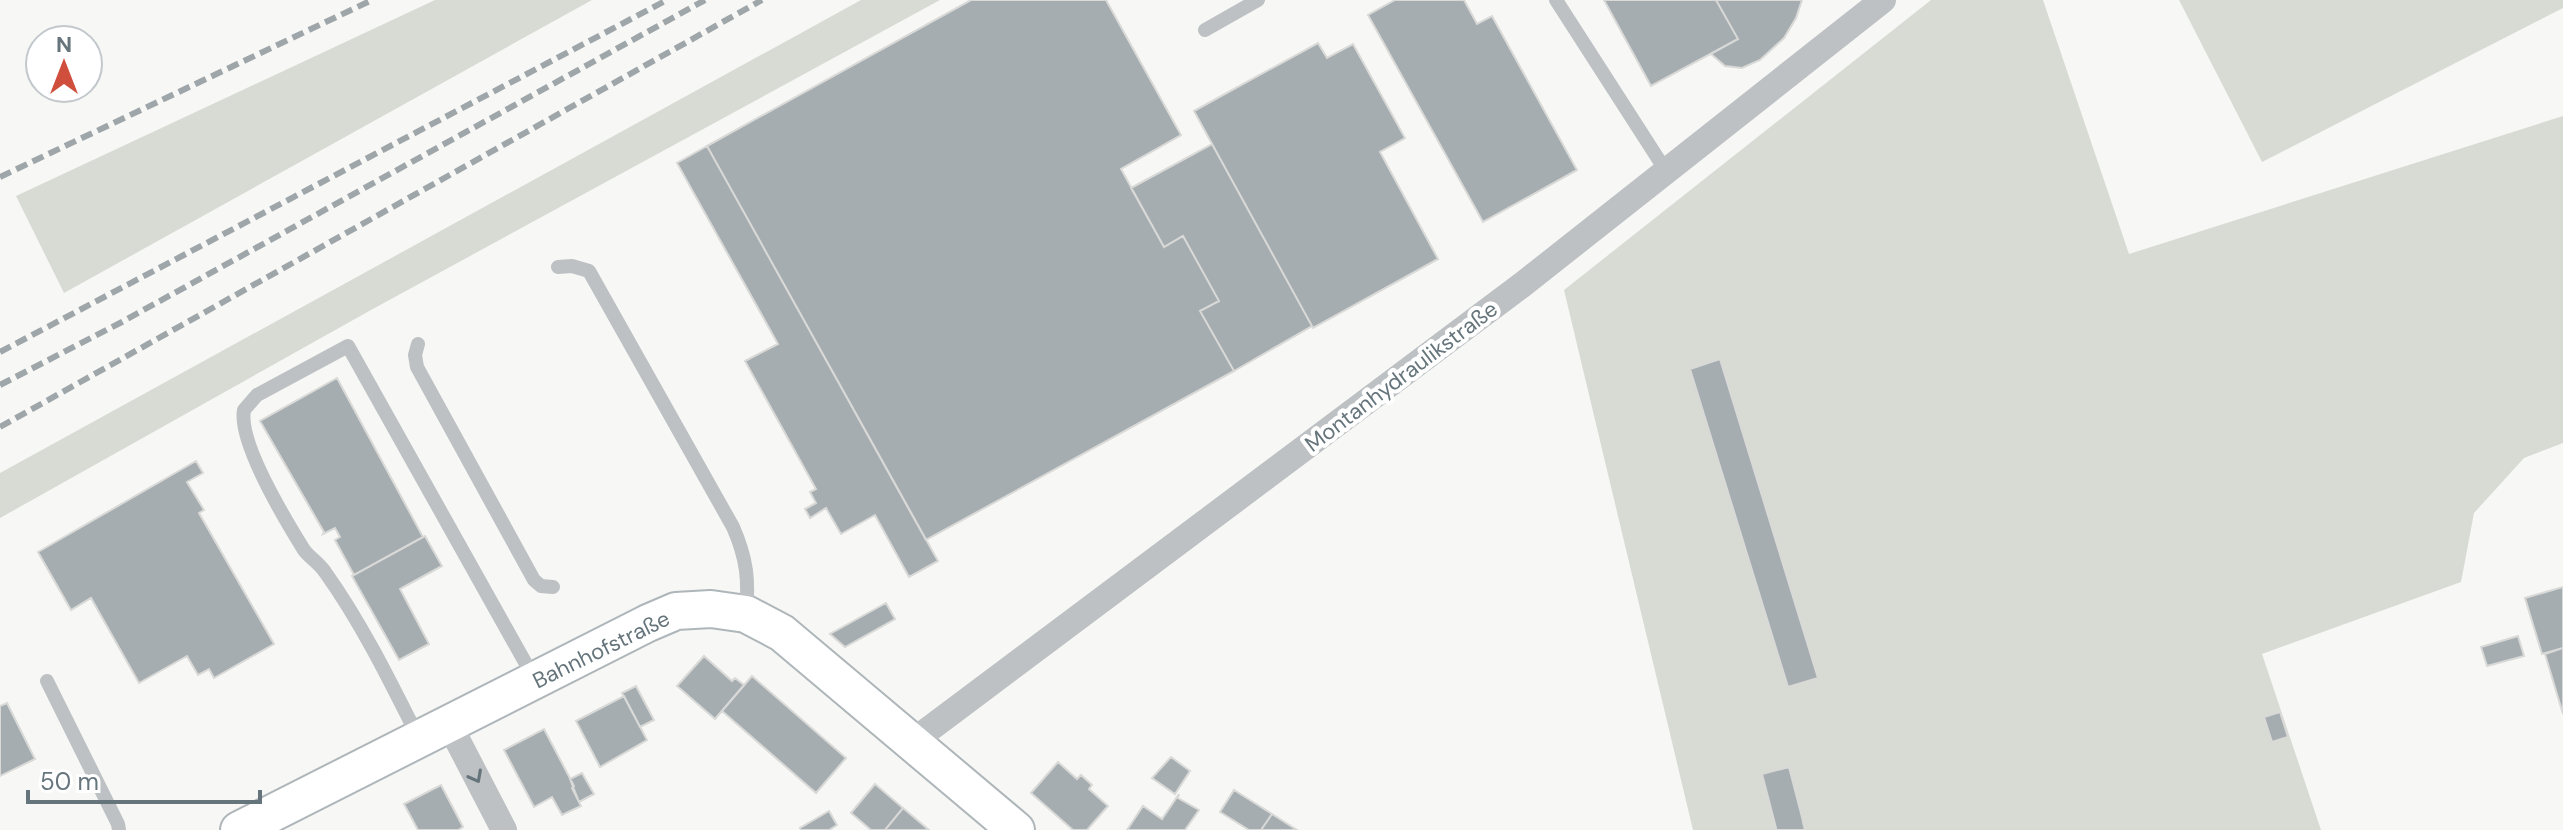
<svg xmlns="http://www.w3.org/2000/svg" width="2563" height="830" font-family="'DM Sans',sans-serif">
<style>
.green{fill:#d8dbd4}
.building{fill:#a5adb1;stroke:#d9d9d7;stroke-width:2}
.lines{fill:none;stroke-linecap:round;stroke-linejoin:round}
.secondary-casing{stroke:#afb6b9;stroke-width:40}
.service{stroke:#bdc1c4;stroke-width:14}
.minor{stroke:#bdc1c4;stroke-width:26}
.secondary{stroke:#fff;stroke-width:36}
.rail{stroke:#9fa6aa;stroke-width:6;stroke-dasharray:12 6;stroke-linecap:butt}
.oneway{stroke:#66757c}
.labels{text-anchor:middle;stroke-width:8;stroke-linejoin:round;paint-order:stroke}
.street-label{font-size:22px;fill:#66757c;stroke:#fff}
</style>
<rect width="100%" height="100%" fill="#f7f7f5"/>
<path class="green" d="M435 0H592L64 293 16 196Z
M861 0H940L371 310 0 518V473Z
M1931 0H2043L2129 254 2563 116V443L2524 458 2474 513 2461 582 2262 654 2321 830H1693L1564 290Z
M2179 0H2563V8L2262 162Z"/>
<path class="building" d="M971 0H1106L1181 135 1121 169 1164 247 1183 236 1219 301 1200 311 1234 371 926 540 707 146Z
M1395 0H1464L1477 24 1492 16 1577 170 1483 222 1368 15Z
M1604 0H1716L1738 39 1651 86Z
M1716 0H1802L1796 18 1784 38 1760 60 1742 68 1725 66 1711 54 1738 39Z
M1318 43 1327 58 1353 44 1405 138 1380 152 1438 259 1313 328 1194 111Z
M1212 144 1312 326 1234 371 1200 311 1219 301 1183 236 1164 247 1131 188Z
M707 146 938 561 909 577 875 515 841 534 826 508 810 518 805 509 816 503 810 492 816 489 745 361 778 344 677 163Z
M1720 359 1818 678 1788 687 1690 369Z
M337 378 423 537 354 575 335 540 340 537 335 528 323 534 324 532 260 421Z
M196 461 203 473 187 482 204 510 199 513 274 644 214 678 209 669 198 675 187 656 139 683 91 598 71 610 38 552Z
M425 536 442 566 400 589 429 644 399 660 352 576Z
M2563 587V648L2542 654 2525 598Z
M886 603 895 619 845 647 830 634Z
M2518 636 2524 656 2487 666 2481 647Z
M2563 648V714L2545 654Z
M704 656 732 681 735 678 744 685 715 719 677 686Z
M752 676 846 758 816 793 722 711Z
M636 686 654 720 640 727 622 693Z
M624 696 647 740 600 767 576 721Z
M7 703 35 759 0 776V706Z
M2280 712 2288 737 2272 742 2264 717Z
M544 729 574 786 572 788 581 806 562 815 552 797 534 807 504 750Z
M1171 757 1190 771 1175 794 1152 778Z
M1058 762 1077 779 1081 775 1092 785 1089 789 1108 806 1087 830H1073L1031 793Z
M1789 767 1803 821H1810L1803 822 1805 830H1768L1776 828 1762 774Z
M582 773 594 794 579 802 570 779Z
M875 784 903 808 885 830H871L851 813Z
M441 785 463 827 458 830H418L404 804Z
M1234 790 1272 814 1261 830H1249L1220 812Z
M1179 794 1178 798 1199 810 1185 830H1127L1143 806 1162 819Z
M903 808 929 830H885Z
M829 811 837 825 829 830H801L800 828Z
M1272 814 1297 830H1261Z"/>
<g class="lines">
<defs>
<path id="secondary" d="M239 830 648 623 676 611 711 609 746 614 782 633 1016 830"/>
</defs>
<use href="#secondary" class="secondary-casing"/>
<path class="service" d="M1556 0 1666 171
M1205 30 1258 0
M558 267 572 266 589 271 733 527C747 559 749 580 746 614
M418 344 415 355 417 367 534 580 541 586 553 587
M47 681 118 824 119 830
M419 739C391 683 361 622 325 572 319 563 310 558 304 550 286 521 238 442 244 410L257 395 348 346 535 680"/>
<path class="minor" d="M449 724 504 830
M912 742 1522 285 1883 0"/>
<use href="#secondary" class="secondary"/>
<path class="rail" d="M0 177 372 0
M0 352 667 0
M0 385 120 323 705 0
M0 427 762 0"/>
</g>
<defs><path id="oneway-chevron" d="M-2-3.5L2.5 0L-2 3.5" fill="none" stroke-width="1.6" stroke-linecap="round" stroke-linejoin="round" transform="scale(2)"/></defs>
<use class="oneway" href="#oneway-chevron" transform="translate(476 777) rotate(62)"/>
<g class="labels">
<g class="street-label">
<text transform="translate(1401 376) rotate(-37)" y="8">Montanhydraulikstraße</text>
<text transform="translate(601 649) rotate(-26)" y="8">Bahnhofstraße</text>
</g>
</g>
<g transform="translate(64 64)"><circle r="38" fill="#ffffff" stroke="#c2c8cb" stroke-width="2"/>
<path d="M0-6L14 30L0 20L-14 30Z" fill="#d04f3c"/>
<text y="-12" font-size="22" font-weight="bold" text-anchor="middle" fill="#66757c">N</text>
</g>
<path d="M28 790v12h232v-12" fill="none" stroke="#66757c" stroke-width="4"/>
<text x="40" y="790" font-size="24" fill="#66757c" stroke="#ffffff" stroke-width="6" paint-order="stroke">50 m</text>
</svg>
